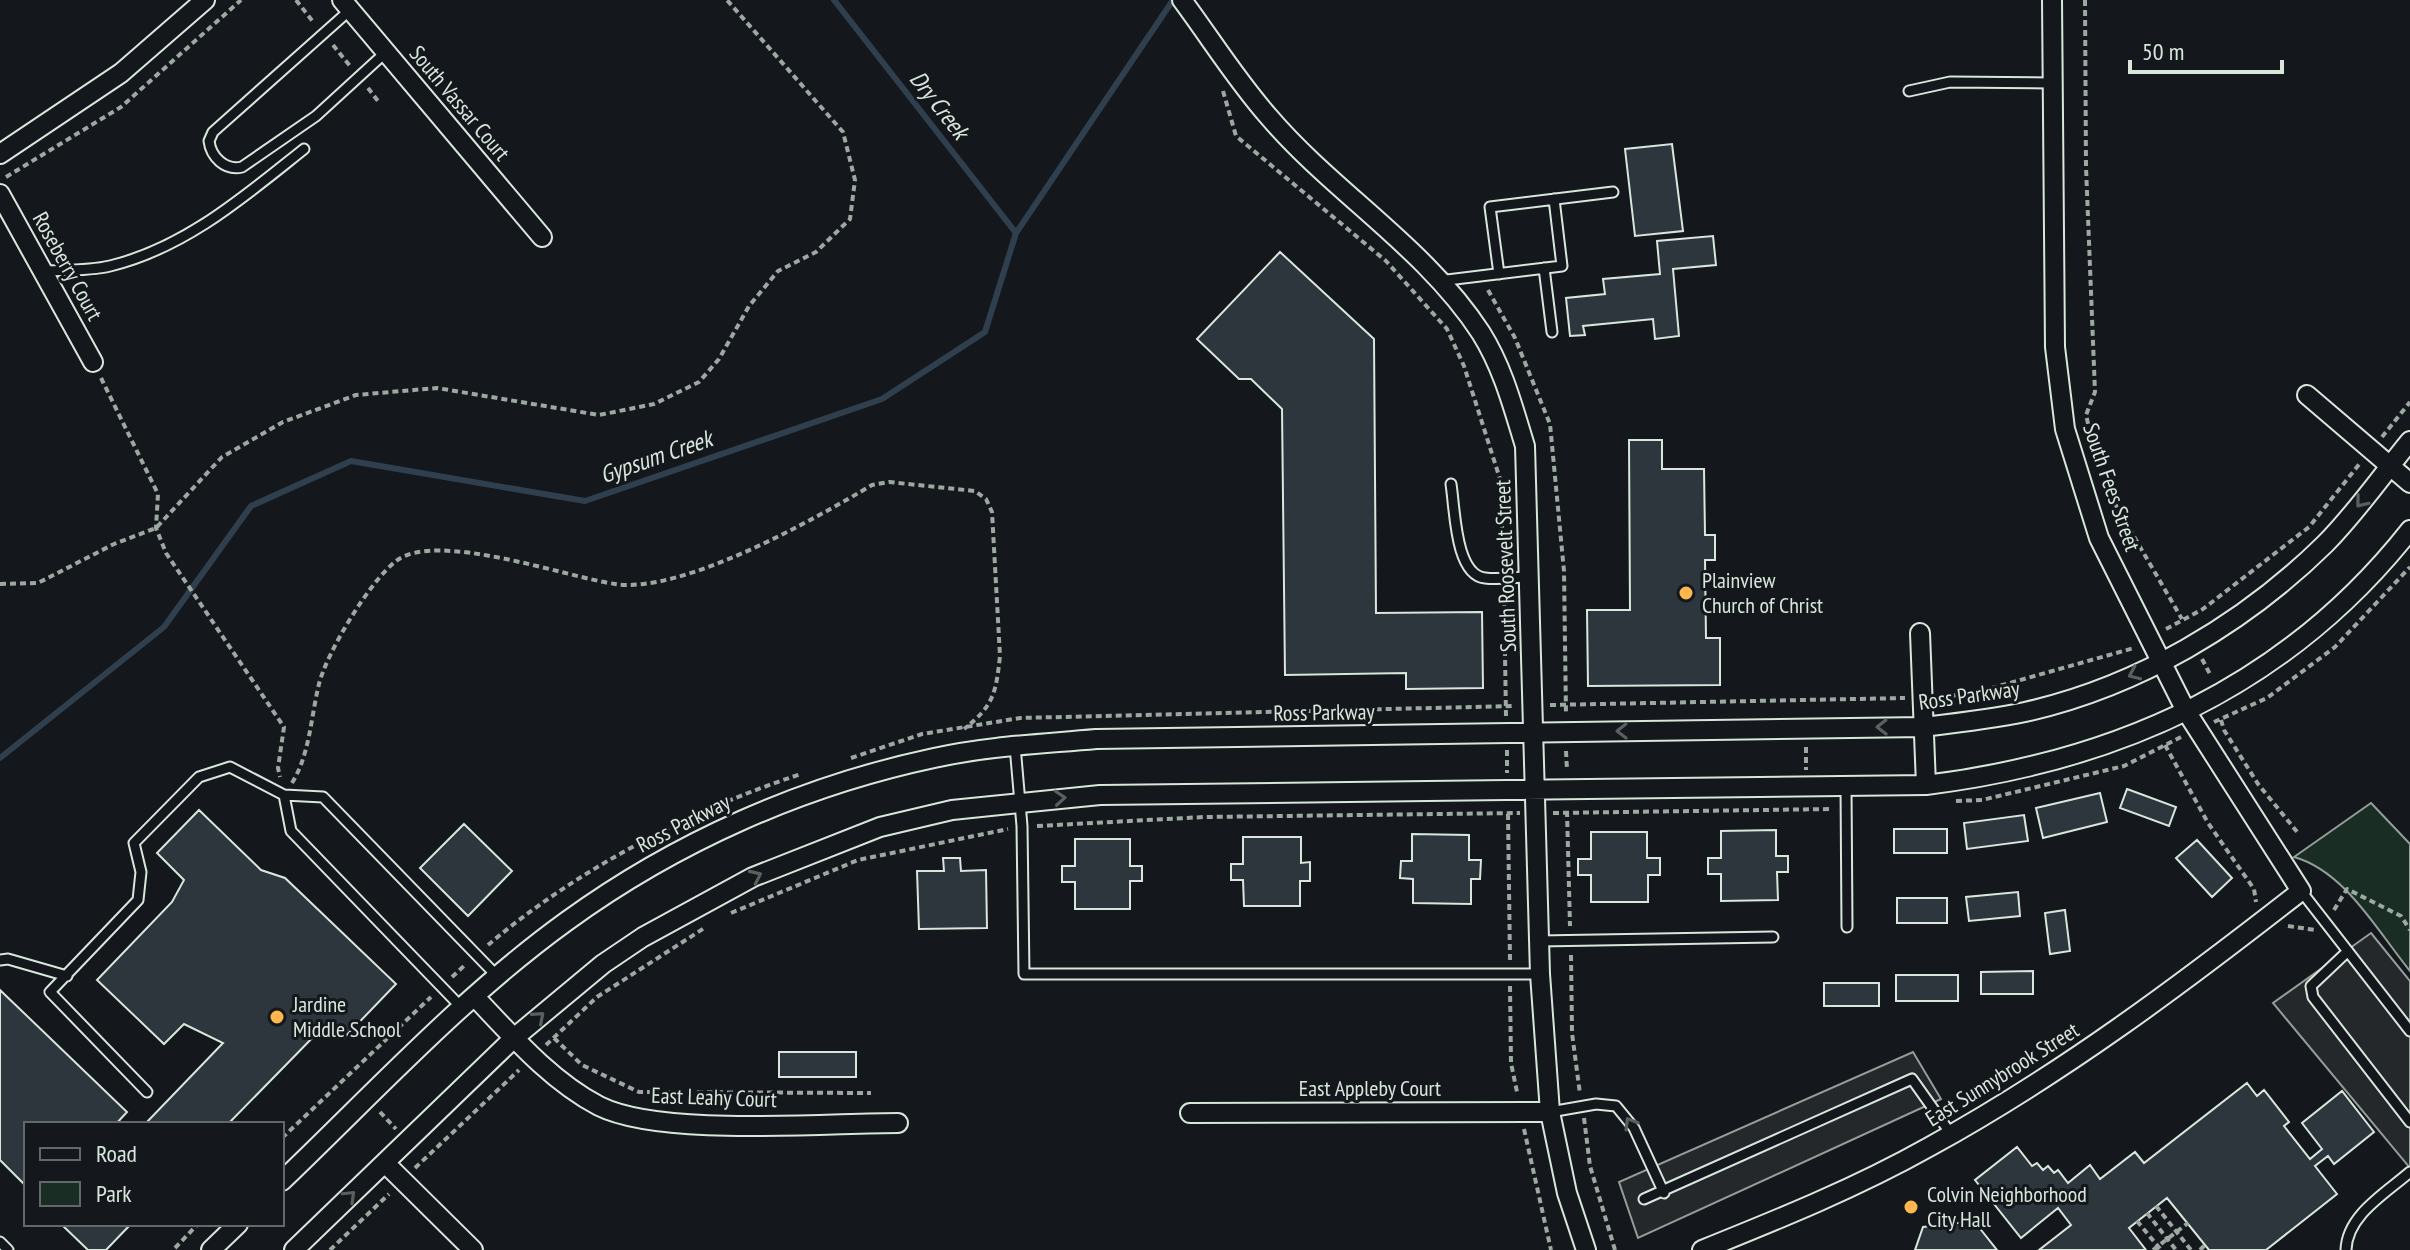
<svg xmlns="http://www.w3.org/2000/svg" width="2410" height="1250" font-family="'PT Sans Narrow',sans-serif">
<style>
.green{fill:#1a2d24;stroke:#939e99;stroke-width:2}
.parking{fill:#24282b;stroke:#939e99;stroke-width:2}
.lines{fill:none;stroke-linecap:round;stroke-linejoin:round}
.stream{stroke:#2f3f4d;stroke-width:6}
.building{fill:#2c363c;stroke:#d8e6dc;stroke-width:2}
.lane-casing{stroke:#d8e6dc;stroke-width:13}
.street-casing{stroke:#d8e6dc;stroke-width:22}
.path{stroke:#9da8a2;stroke-width:4;stroke-dasharray:6 4;stroke-linecap:butt}
.lane{stroke:#14181c;stroke-width:9}
.street{stroke:#14181c;stroke-width:18}
.oneway{stroke:#59605f}
.poi-dot{fill:#ffb74d;stroke:#14181c;stroke-width:3}
.labels{text-anchor:middle;stroke-width:6;stroke-linejoin:round;paint-order:stroke}
.street-label{font-size:22px;fill:#d8e6dc;stroke:#14181c}
.poi-label{font-size:22px;fill:#d8e6dc;stroke:#14181c;text-anchor:start}
.water-label{font-size:24px;font-style:italic;fill:#d8e6dc;stroke:#14181c}
</style>
<rect width="100%" height="100%" fill="#14181c"/>
<path class="green" d="M2371 803 2410 844V971C2378 932 2345 871 2294 857Z"/>
<path class="parking" d="M2371 933 2410 981V1168L2273 1003Z
M1913 1052 1941 1099 1638 1238 1619 1182Z"/>
<g class="lines">
<path class="stream" d="M834 0 1016 233
M0 758 164 627 251 506 351 461 585 501 882 399 985 332 1016 233 1173 0"/>
</g>
<path class="building" d="M1672 144 1683 231 1635 236 1625 149Z
M1713 236 1716 265 1673 269 1679 336 1655 339 1653 319 1583 326 1585 335 1570 336 1566 298 1605 294 1603 279 1660 274 1657 241Z
M1280 252 1374 339 1376 613 1482 612 1483 688 1406 689V673L1285 675 1282 409 1251 379H1239L1197 339Z
M1629 440H1662V469H1704L1705 535H1715V560H1705L1706 638H1720V685L1588 686 1587 610H1630Z
M2127 789 2176 807 2169 826 2120 808Z
M2100 793 2107 822 2043 838 2036 808Z
M199 810 261 870 285 878 396 984 344 1038 322 1028 228 1124H145L223 1043 184 1024 164 1044 97 980 172 902 184 880 157 853Z
M2024 815 2028 841 1967 849 1964 823Z
M464 824 512 871 468 916 420 868Z
M1894 829H1947V853H1894Z
M1776 830V856H1788V872H1777L1778 900 1721 901V874H1708V858H1721V831Z
M1591 832H1647V858H1660V875H1648V902H1591V875H1578V859H1591Z
M1412 834 1469 835V860H1481L1480 879H1471V904L1413 903V879L1400 878 1401 861H1412Z
M1243 837H1301V863L1310 862V881H1300V906H1244L1243 880H1231V864H1243Z
M1075 839H1130V866H1142V881H1130V909H1075V882H1062V866H1075Z
M2197 840 2232 878 2212 897 2176 858Z
M943 858H960L961 871 986 870 987 928 919 929 917 871H944Z
M2018 892 2020 916 1969 921 1966 897Z
M1897 898H1947V923H1897Z
M2065 910 2070 951 2050 954 2045 913Z
M2033 971V994H1981V972Z
M1896 975H1958V1001H1896Z
M1824 983H1879V1006H1824Z
M0 990 127 1112 116 1124H26V1186L0 1160Z
M779 1052H856V1077H779Z
M2247 1083 2257 1096 2264 1090 2289 1122 2284 1126 2310 1159 2322 1149 2302 1123 2342 1091 2374 1132 2334 1164 2328 1156 2315 1166 2337 1194 2266 1250H2209L2167 1198 2129 1228 2146 1250H2039L2071 1225 2058 1208 2021 1238 1975 1180 2017 1147 2032 1166 2037 1163 2043 1170 2048 1166 2054 1173 2058 1170 2068 1183 2090 1165 2100 1179 2135 1152 2144 1163Z
M1974 1221 1997 1250H1915L1923 1227Z
M61 1224H131L106 1250H88Z"/>
<g class="lines">
<defs>
<path id="lane" d="M350 10 213 132 209 141C211 157 225 171 242 167L316 116 386 52
M1909 91 1950 82 2052 83
M1544 268 1552 332
M43 271C64 270 89 271 110 266 185 248 245 196 304 149
M1499 274 1490 207 1613 192
M1439 281 1562 266 1554 199
M1451 484C1455 509 1455 575 1485 578 1499 580 1515 577 1529 577
M1015 746 1022 826 1024 974H1540
M1846 786 1847 927
M284 795 291 831 463 1009
M2301 891 2410 1031
M1539 941 1773 937
M2348 951 2311 986 2313 997 2410 1122
M0 960 8 959 67 976
M147 1092 50 992 138 900 141 872 134 843 199 777 230 767 284 795 323 797 498 977
M1550 1112 1596 1104 1616 1106 1634 1128 1664 1193
M1644 1199 1912 1079 1951 1134
M0 1242 8 1250
M2346 1250C2347 1215 2386 1193 2410 1172"/>
<path id="street" d="M342 0 542 237
M1182 0C1211 39 1237 81 1269 117 1334 193 1426 248 1481 333 1503 368 1513 407 1525 446L1540 974 1550 1112 1567 1193 1586 1250
M0 154 121 73 205 0
M0 194 93 362
M2307 395 2410 483
M1920 633 1926 785
M475 997C512 1036 551 1081 599 1106 661 1137 824 1123 898 1123
M1190 1113 1550 1112
M385 1163 473 1250
M282 1181C374 1093 463 996 567 921 676 842 802 786 934 758 988 746 1042 744 1096 739L1923 727C1957 723 1992 719 2025 712 2137 687 2244 624 2325 544 2356 513 2382 475 2410 441
M211 1250 238 1224
M294 1250 514 1038 603 964 643 937 753 877 880 827 952 810 1100 795 1926 785C2119 761 2287 686 2410 530
M1702 1250C1779 1219 1856 1188 1929 1147 2062 1074 2182 984 2301 891L2186 711 2099 538 2065 429 2055 347 2052 0"/>
</defs>
<use href="#lane" class="lane-casing"/>
<use href="#street" class="street-casing"/>
<path class="path" d="M296 0 314 23
M2085 0 2086 167 2095 392 2086 415 2099 469
M333 45 350 66
M368 88 378 101
M1223 91 1236 136 1386 261 1447 329 1464 366 1501 482 1503 565
M6 177 121 107 241 0
M1488 290 1515 338 1550 424 1564 571 1566 714
M101 378 158 494 156 528 166 553 284 727 278 768 280 777
M2382 437 2410 402
M2104 485 2182 619
M0 584 38 583 114 544 156 528 222 457 283 422 356 395 437 388 599 415 654 404 699 382 719 359 749 306 778 271 816 252 850 219 855 180 843 132 727 0
M1504 590 1506 717
M2166 629 2203 609 2309 527 2361 462
M2202 659 2211 676
M1942 696 1967 695 2134 648
M1550 705 1905 698
M2221 720 2224 730 2258 784 2298 833
M2214 722 2267 698 2335 647 2410 567
M2165 745 2208 823 2254 889 2256 902
M1806 747V770
M1507 750V773
M1566 751 1567 770
M851 758 922 734 1020 718 1513 706
M292 783C310 754 311 716 319 684 327 652 370 581 396 561 436 530 566 577 615 584 682 594 813 520 872 485L889 482 975 491 986 499 992 512 1000 656C996 692 994 706 964 729
M1956 801 1982 800 2124 766 2181 737
M1567 811 1570 926
M1553 813 1832 809
M1508 814 1510 961
M1037 826 1204 817 1520 813
M2334 910 2347 889 2401 916 2410 930
M731 913 858 860 1008 829
M2288 926 2315 930
M488 945C576 870 691 810 801 774
M1571 955 1572 1033 1580 1094
M452 977 466 964
M1510 986 1511 1063 1517 1092
M554 1038 582 1065 639 1092 871 1093
M546 1045 597 997 706 927
M380 1112 396 1129
M1584 1118 1590 1166 1615 1250
M1524 1129 1551 1250
M282 1138 431 997
M415 1168 519 1070
M2156 1206 2191 1250
M2147 1213 2176 1250
M2137 1221 2161 1250
M175 1248 198 1224
M330 1250 389 1194
M2153 1250 2188 1223
M2200 1250 2205 1245"/>
<use href="#lane" class="lane"/>
<use href="#street" class="street"/>
</g>
<defs><path id="oneway-chevron" d="M-2-3.5L2.5 0L-2 3.5" fill="none" stroke-width="1.6" stroke-linecap="round" stroke-linejoin="round" transform="scale(2)"/></defs>
<g class="oneway">
<use href="#oneway-chevron" transform="translate(2361 502) rotate(129)"/>
<use href="#oneway-chevron" transform="translate(2134 674) rotate(156)"/>
<use href="#oneway-chevron" transform="translate(1882 727) rotate(179)"/>
<use href="#oneway-chevron" transform="translate(1622 731) rotate(179)"/>
<use href="#oneway-chevron" transform="translate(1060 798) rotate(-4)"/>
<use href="#oneway-chevron" transform="translate(756 876) rotate(-25)"/>
<use href="#oneway-chevron" transform="translate(539 1017) rotate(-41)"/>
<use href="#oneway-chevron" transform="translate(1630 1123) rotate(-121)"/>
<use href="#oneway-chevron" transform="translate(350 1196) rotate(-44)"/>
</g>
<g class="poi-dot">
<circle cx="1686" cy="593" r="8"/>
<circle cx="277" cy="1017" r="8"/>
<circle cx="1911" cy="1207" r="8"/>
</g>
<g class="labels">
<g class="street-label">
<text transform="translate(460 103) rotate(50)" y="8">South Vassar Court</text>
<text transform="translate(68 266) rotate(61)" y="8">Roseberry Court</text>
<text transform="translate(2112 487) rotate(71)" y="8">South Fees Street</text>
<text transform="translate(1505 566) rotate(-92)" y="8">South Roosevelt Street</text>
<text transform="translate(1969 695) rotate(-8)" y="8">Ross Parkway</text>
<text transform="translate(1324 712) rotate(-1)" y="8">Ross Parkway</text>
<text transform="translate(683 823) rotate(-27)" y="8">Ross Parkway</text>
<text transform="translate(2002 1074) rotate(-32)" y="8">East Sunnybrook Street</text>
<text x="1370" y="1096">East Appleby Court</text>
<text transform="translate(714 1097) rotate(2)" y="8">East Leahy Court</text>
</g>
<g class="poi-label">
<text x="1702" y="588">Plainview<tspan x="1702" dy="25">Church of Christ</tspan></text>
<text x="293" y="1012">Jardine<tspan x="293" dy="25">Middle School</tspan></text>
<text x="1927" y="1202">Colvin Neighborhood<tspan x="1927" dy="25">City Hall</tspan></text>
</g>
<g class="water-label">
<text transform="translate(939 105) rotate(52)" y="8">Dry Creek</text>
<text transform="translate(656 457) rotate(-19)" y="8">Gypsum Creek</text>
</g>
</g>
<rect x="24" y="1122" width="260" height="104" fill="#14181c" stroke="#626a69" stroke-width="2"/>
<rect x="40" y="1148" width="40" height="12" fill="#14181c" stroke="#626a69" stroke-width="2"/>
<text x="96" y="1162" font-size="24" fill="#d8e6dc">Road</text>
<rect x="40" y="1182" width="40" height="24" fill="#1a2d24" stroke="#626a69" stroke-width="2"/>
<text x="96" y="1202" font-size="24" fill="#d8e6dc">Park</text>
<path d="M2130 60v12h152v-12" fill="none" stroke="#d8e6dc" stroke-width="4"/>
<text x="2142" y="60" font-size="24" fill="#d8e6dc" stroke="#14181c" stroke-width="6" paint-order="stroke">50 m</text>
</svg>
